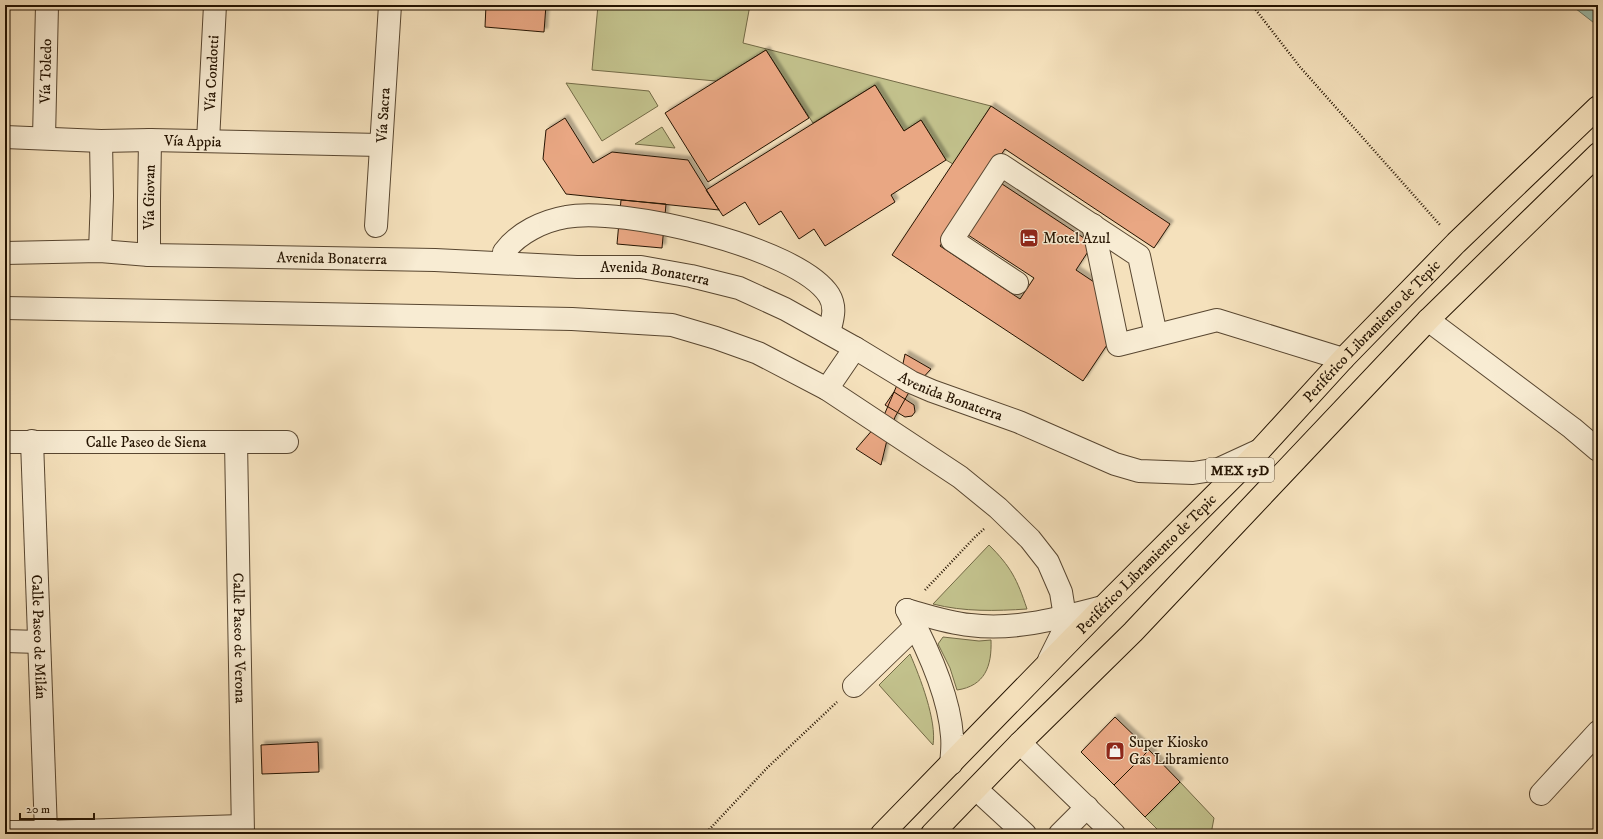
<svg xmlns="http://www.w3.org/2000/svg" width="1603" height="839" font-family="'IM FELL DW Pica',serif">
<style>
.green{fill:#c2c18c;stroke:#736a46}
.water{fill:#9dbead;stroke:#6d7a68}
.building{fill:#e9a783;stroke:#241301;filter:url(#shadow)}
.lines{fill:none;stroke-linecap:round;stroke-linejoin:round}
.minor-casing{stroke:#584630;stroke-width:24}
.highway-casing{stroke:#241301;stroke-width:24}
.path{stroke:#241301;stroke-width:2.5;stroke-dasharray:1 2;stroke-linecap:butt}
.minor{stroke:#f8ecd3;stroke-width:22}
.highway{stroke:#f5e1bc;stroke-width:22}
.labels{text-anchor:middle;stroke-width:3;stroke-linejoin:round;paint-order:stroke}
.shield{fill:#f8ecd3;stroke:#645440;stroke-width:1}
.shield-label{font-size:14px;font-weight:bold;fill:#241301}
.street-label{font-size:15px;fill:#241301;stroke:#f8ecd3}
.poi-label{font-size:15px;fill:#241301;stroke:#f8ecd3;text-anchor:start}
</style>
<defs>
<filter id="shadow"><feDropShadow dx="3.5" dy="-3.5" stdDeviation="1" flood-color="#0004"/></filter>
</defs>
<rect width="100%" height="100%" fill="#f5e1bc"/>
<filter id="stains"><feTurbulence type="fractalNoise" baseFrequency=".005" numOctaves="4"/><feColorMatrix values="0 0 0 0 .2 0 0 0 0 .09 0 0 0 0 .02 0 0 0 .5 -.17"/></filter>
<radialGradient id="worn" r=".72"><stop offset=".6" stop-color="#630" stop-opacity="0"/><stop offset="1" stop-color="#630" stop-opacity=".3"/></radialGradient>
<path class="green" d="M598 5H750L743 43 991 106 953 164 946 160 921 120 904 131 875 85 813 123 766 50 716 81 592 70Z
M566 83 649 91 658 106 602 141Z
M662 127 675 148 635 144Z
M989 545C1011 567 1017 579 1027 609 996 611 964 612 933 604Z
M943 637 979 641 991 640C992 666 985 686 957 690L950 668 938 644Z
M910 654C920 677 937 721 933 745L879 685Z
M1180 782 1214 818 1211 834H1162L1145 817Z"/>
<path class="water" d="M1571 5H1598V26Z"/>
<path class="building" d="M486 5H546L544 32 485 27Z
M766 50 809 118 708 182 665 113Z
M875 85 904 131 921 120 946 160 891 195 895 202 825 246 814 229 799 239 781 211 759 225 745 202 723 216 706 190Z
M991 106 1170 224 1154 248 1005 149 940 246 1020 299 1034 278 965 233 999 182 1093 244 1076 270 1100 286 1111 339 1083 381 892 255Z
M565 118 593 163 612 152 688 160 719 210 566 194 543 159 546 130Z
M621 200 666 204 662 248 617 244Z
M905 354 931 369 908 394 895 417 887 440 881 465 856 449 875 427 885 413 900 378Z
M894 392 914 405 915 412 912 416 905 417 885 405Z
M1115 717 1149 750 1114 785 1081 752Z
M318 742 319 772 262 774 261 745Z
M1149 750 1180 782 1145 817 1114 785Z"/>
<g class="lines">
<defs>
<g id="minor">
<path id="s1" d="M5 137 101 141 150 140 380 145"/>
<path id="s2" d="M44 138 47 5"/>
<path id="s3" d="M208 141 215 5"/>
<path d="M1093 225 1118 345 1217 320 1343 359"/>
<path id="s4" d="M376 226 390 5"/>
<path d="M100 251 102 196 101 141"/>
<path d="M504 252C518 233 543 221 566 217 621 206 798 247 829 295 837 308 832 320 829 333"/>
<path id="s5" d="M5 253 100 251 149 255 435 260 577 267H641L691 276 739 288 785 309 855 348 911 382 932 391 1019 422 1115 464 1139 471 1193 473 1219 469 1258 451"/>
<path id="s6" d="M149 255V201L150 140"/>
<path d="M1017 283 952 240 1001 165 1139 256 1156 335"/>
<path d="M5 308 572 319 672 325 716 338 758 353 827 389 960 477 998 508 1030 539 1048 562 1061 592 1065 617 1063 632 1049 660"/>
<path d="M1428 320 1572 428 1598 450"/>
<path d="M827 389 855 348"/>
<path id="s7" d="M32 441 46 832"/>
<path id="s8" d="M5 442H287"/>
<path id="s9" d="M236 442 243 834"/>
<path d="M907 610C928 616 948 623 970 625 1015 631 1060 618 1103 607"/>
<path d="M907 610C927 647 949 694 952 736 953 745 952 755 951 764"/>
<path d="M5 641 39 642"/>
<path d="M854 686 916 626"/>
<path d="M1020 743 1114 834"/>
<path d="M976 789 1025 834"/>
<path d="M1541 794 1598 732"/>
<path d="M5 832H46L242 826"/>
<path d="M1060 834 1087 807"/>
</g>
<g id="highway">
<path id="s10" d="M882 834 1103 607 1259 451 1343 359 1456 243 1598 107"/>
<path d="M932 834 1020 743 1133 632 1428 320 1598 154"/>
</g>
</defs>
<use href="#minor" class="minor-casing"/>
<use href="#highway" class="highway-casing"/>
<path class="path" d="M1252 5 1300 67 1441 226
M925 590 975 537 984 529
M705 834 767 768 837 702"/>
<use href="#minor" class="minor"/>
<use href="#highway" class="highway"/>
</g>
<defs>
<symbol id="hotel-square" viewBox="-11 -11 22 22"><rect x="-9" y="-9" width="18" height="18" rx="4" fill="#8f2418" stroke="#f8ecd3"/><path d="M-6-4.5h1.5V1H6V5H4.5V3h-9V5H-6ZM-4 0a1.8 1.8 0 1 1 3.6 0ZM.5 0V-2.5h3Q6-2.5 6 0Z" fill="#fff"/></symbol>
<symbol id="shop-square" viewBox="-11 -11 22 22"><rect x="-9" y="-9" width="18" height="18" rx="4" fill="#8f2418" stroke="#f8ecd3"/><path d="M-5-2.5h2.3a2.7 3.5 0 0 1 5.4 0H5L5.5 6h-11ZM-1.5-2.5h3a1.5 2.3 0 0 0-3 0Z" fill="#fff"/></symbol>
</defs>
<g fill-rule="evenodd">
<use href="#hotel-square" x="1018" y="227" width="22" height="22"/>
<use href="#shop-square" x="1104" y="740" width="22" height="22"/>
</g>
<g class="labels">
<rect class="shield" x="1206" y="458" width="68" height="24" rx="3"/>
<g class="shield-label">
<text x="1240" y="475">MEX 15D</text>
</g>
<g class="street-label">
<text dy="5" stroke="none"><textPath href="#s2" startOffset="67">Vía Toledo</textPath></text>
<text dy="5" stroke="none"><textPath href="#s3" startOffset="68">Vía Condotti</textPath></text>
<text dy="5" stroke="none"><textPath href="#s4" startOffset="111">Vía Sacra</textPath></text>
<text dy="5" stroke="none"><textPath href="#s1" startOffset="188">Vía Appia</textPath></text>
<text dy="5" stroke="none"><textPath href="#s6" startOffset="58">Vía Giovan</textPath></text>
<text dy="5" stroke="none"><textPath href="#s5" startOffset="327">Avenida Bonaterra</textPath></text>
<text dy="5" stroke="none"><textPath href="#s5" startOffset="651">Avenida Bonaterra</textPath></text>
<text dy="5" stroke="none"><textPath href="#s10" startOffset="702">Periférico Libramiento de Tepic</textPath></text>
<text dy="5" stroke="none"><textPath href="#s5" startOffset="975">Avenida Bonaterra</textPath></text>
<text dy="5" stroke="none"><textPath href="#s8" startOffset="141">Calle Paseo de Siena</textPath></text>
<text dy="5" stroke="none"><textPath href="#s10" startOffset="378">Periférico Libramiento de Tepic</textPath></text>
<text dy="5" stroke="none"><textPath href="#s7" startOffset="196">Calle Paseo de Milán</textPath></text>
<text dy="5" stroke="none"><textPath href="#s9" startOffset="196">Calle Paseo de Verona</textPath></text>
</g>
<g class="poi-label">
<text x="1043" y="243">Motel Azul</text>
<text x="1129" y="747">Super Kiosko<tspan x="1129" dy="17">Gas Libramiento</tspan></text>
</g>
</g>
<rect width="1603" height="839" fill="none" stroke="#f5e1bc" stroke-width="20"/>
<rect x="6" y="6" width="1591" height="827" fill="none" stroke="#241301" stroke-width="2"/>
<rect x="10" y="10" width="1583" height="819" fill="none" stroke="#241301"/>
<path d="M20 813v6h74v-6" fill="none" stroke="#241301" stroke-width="2"/>
<text x="26" y="813" font-size="12" fill="#241301" stroke="#f8ecd3" stroke-width="3" paint-order="stroke">20 m</text>
<rect width="100%" height="100%" filter="url(#stains)"/>
<rect width="100%" height="100%" fill="url(#worn)"/>
</svg>
